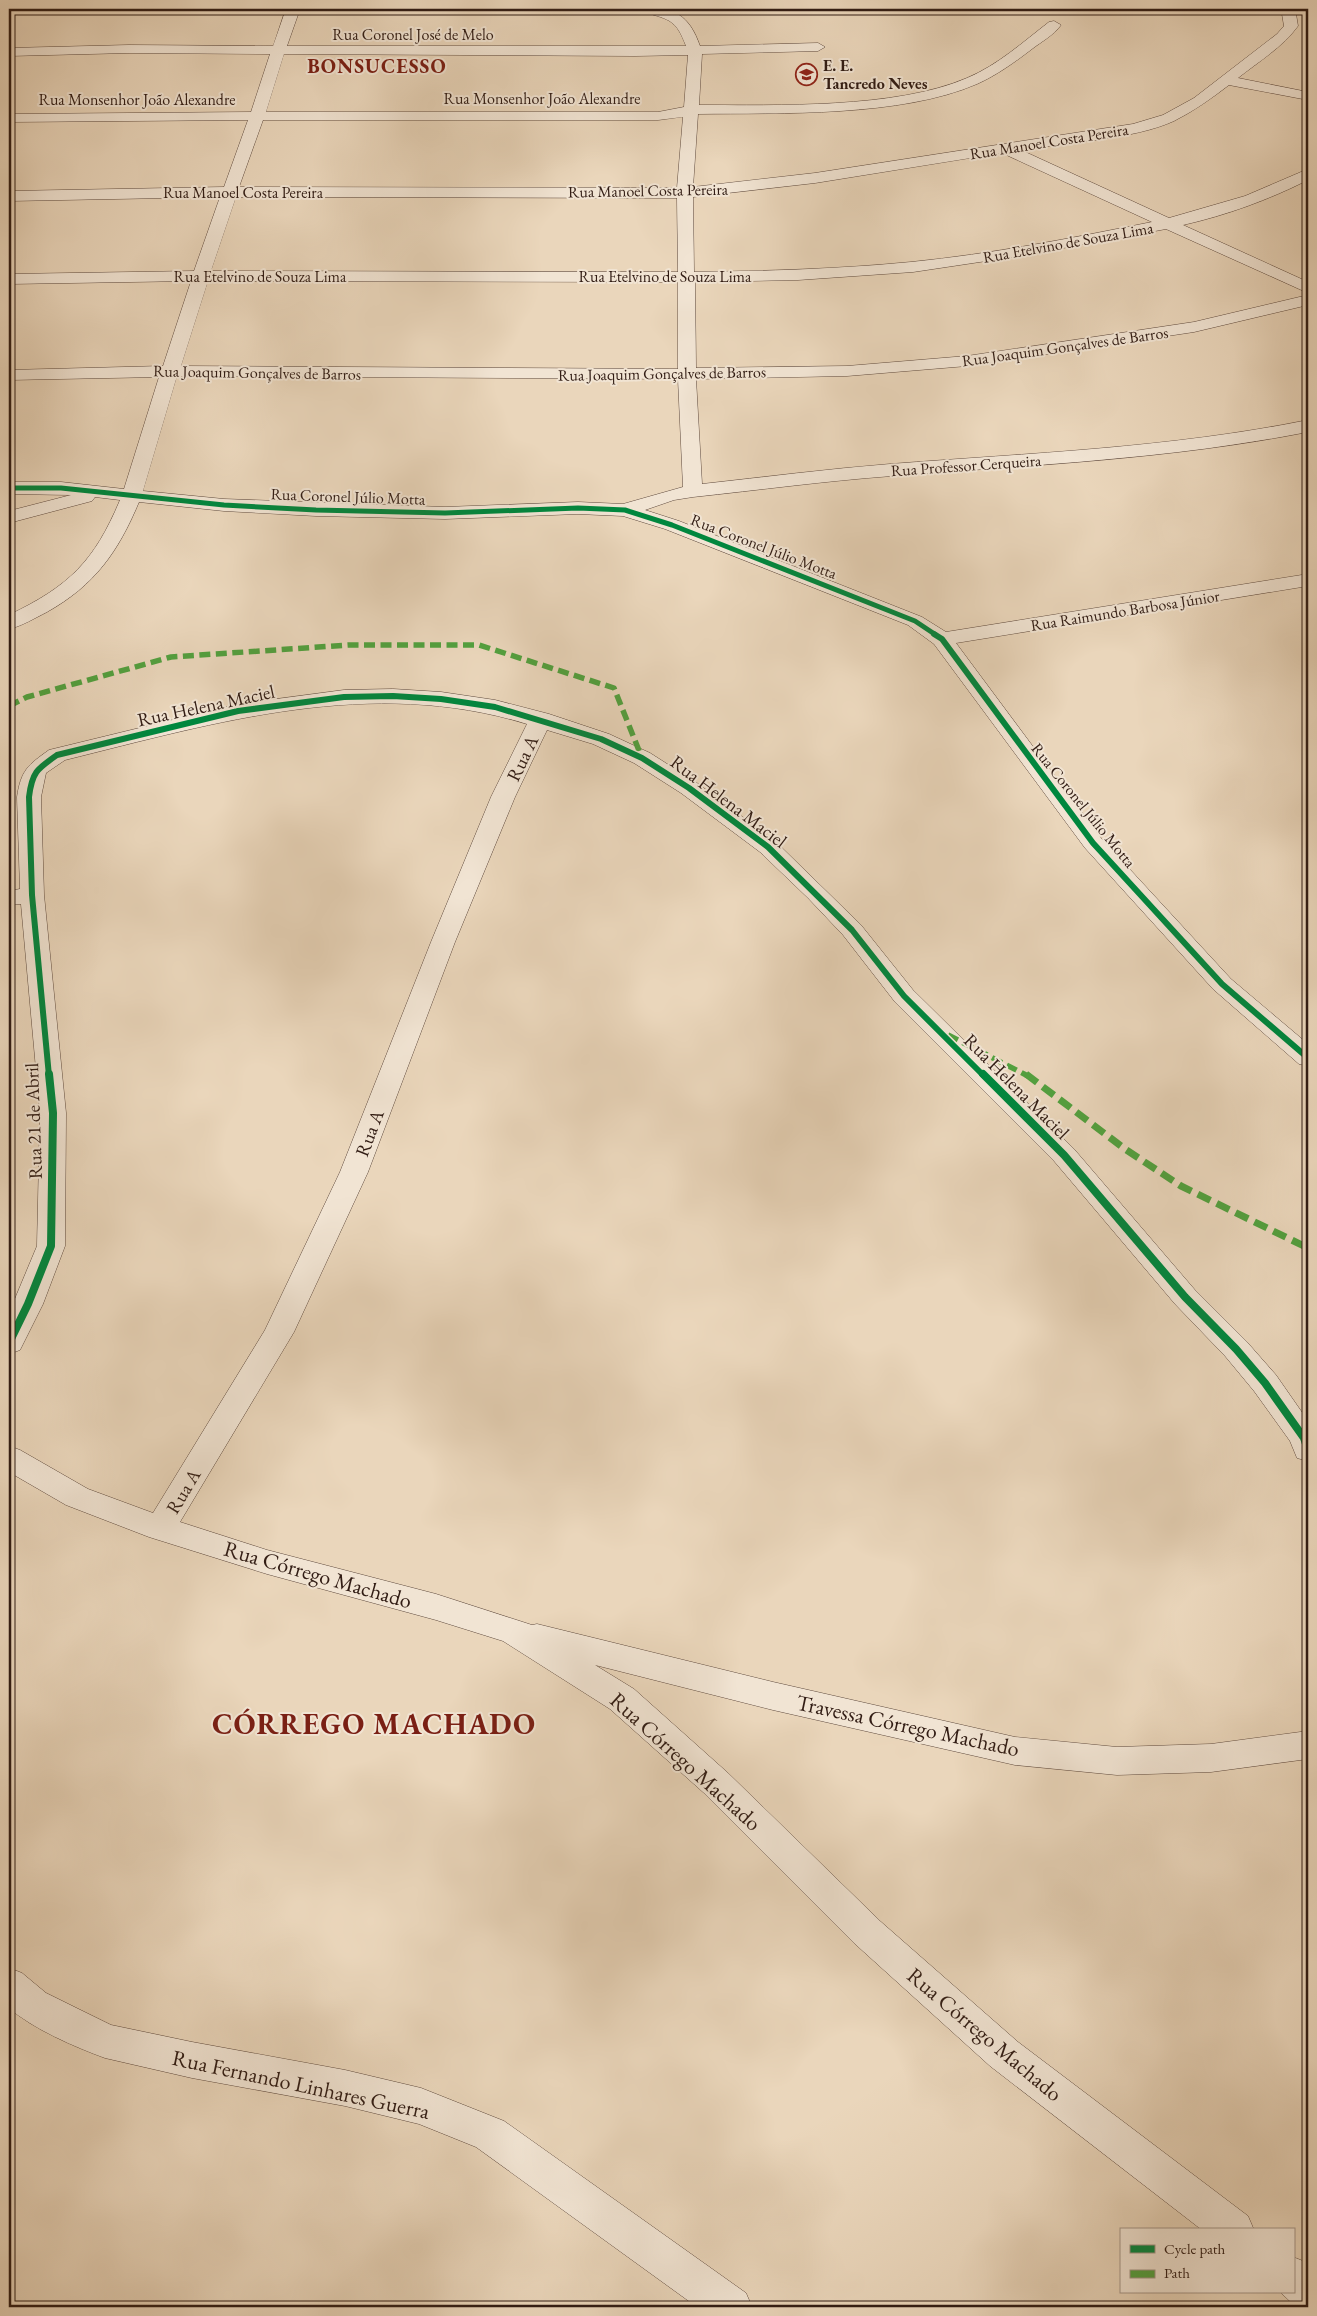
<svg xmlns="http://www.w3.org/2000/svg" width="1317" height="2316" font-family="'EB Garamond',serif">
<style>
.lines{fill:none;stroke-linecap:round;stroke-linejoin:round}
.minor-casing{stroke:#5f4a3e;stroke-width:1}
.minor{fill:#f1e4d3;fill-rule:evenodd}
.quiet-far1{stroke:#52a13f;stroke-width:5.5;stroke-dasharray:11 5.5;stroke-linecap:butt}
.quiet{stroke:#52a13f;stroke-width:7;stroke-dasharray:14 7;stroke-linecap:butt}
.cycleway-far2-casing{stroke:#f1e4d3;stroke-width:7}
.cycleway-far1-casing{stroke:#f1e4d3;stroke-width:9}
.cycleway-casing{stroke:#f1e4d3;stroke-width:11}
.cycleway-far2{stroke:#00873e;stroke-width:5}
.cycleway-far1{stroke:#00873e;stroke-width:6}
.cycleway{stroke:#00873e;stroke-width:8}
.labels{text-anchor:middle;stroke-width:4;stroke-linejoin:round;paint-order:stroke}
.far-street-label{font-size:16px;fill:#311c14;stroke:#f1e4d3}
.far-poi-label{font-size:16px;font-weight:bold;fill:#311c14;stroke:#f1e4d3;text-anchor:start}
.street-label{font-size:19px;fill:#311c14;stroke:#f1e4d3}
.far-district-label{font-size:20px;font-weight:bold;letter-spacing:1px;fill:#7a1f14;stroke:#f1e4d3}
.near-street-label{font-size:22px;fill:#311c14;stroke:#f1e4d3}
.near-district-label{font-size:29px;font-weight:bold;letter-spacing:1px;fill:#7a1f14;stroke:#f1e4d3}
</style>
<rect width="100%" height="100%" fill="#ead6bb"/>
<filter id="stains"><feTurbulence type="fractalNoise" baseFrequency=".004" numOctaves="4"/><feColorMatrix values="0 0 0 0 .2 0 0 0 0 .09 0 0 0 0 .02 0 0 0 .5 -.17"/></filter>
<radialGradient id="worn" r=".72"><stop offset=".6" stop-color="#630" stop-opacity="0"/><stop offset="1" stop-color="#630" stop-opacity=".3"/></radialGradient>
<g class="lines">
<defs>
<path id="minor" d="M286 9H300L287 46H686C676 20 671 20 644 12L642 9C675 7 689 15 700 46L818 43 825 47 818 51 702 54 699 105C777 105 895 109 967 78 998 65 1023 42 1049 22L1054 21 1061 25C1054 35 1041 42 1032 49 1015 62 997 75 977 84 901 117 781 113 698 114L693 187 815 173 1133 124 1163 115 1194 98 1277 34 1284 26 1282 14 1278 9H1292L1296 14 1298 26C1283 47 1258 62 1238 78L1308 92V100L1229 85C1212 98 1194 111 1174 121 1135 139 1065 143 1021 150L1169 218 1245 196 1308 169V180C1268 200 1227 215 1183 225L1308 282V293L1166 229 1020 256 913 272 798 280 695 282 696 368 847 366 967 356 1194 322 1308 295V305L1194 332 967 366 847 376 696 379 702 484C765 477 828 469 890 464 1031 453 1170 448 1308 420V432C1171 459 1032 465 892 476 825 481 759 490 693 497L674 500 645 510 679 521 922 617 946 632 1308 574V586L956 643 1101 838 1231 979 1308 1044V1066L1299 1064 1213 989 1085 848 934 644 908 625 665 529 623 516 578 514 445 519 316 516 224 511 139 502C118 552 95 585 47 612 35 618 22 626 9 629V615C69 586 94 562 120 500L95 497 92 501 9 523V511L71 495 9 494V482H61L124 489 159 377 9 380V370L163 366 191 281 9 284V274L194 271 220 197 9 201V191L224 187 248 120 9 122V114L251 112 270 54 129 53 9 56V48L129 45 273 46ZM284 54 635 56 688 55 684 107 658 112H266ZM683 117 677 188 239 187 263 120H658ZM1002 153 1152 222C1072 238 992 254 911 262 839 269 767 271 694 272L693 197 815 183ZM236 197 677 198 678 272 211 271ZM208 281 678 282V369L181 366ZM177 376 678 379 683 487 623 504 578 502 445 507 224 499 143 491Z
M393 689 441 692 495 700 549 714 609 734 650 753 697 783 776 842 861 925 913 990 1074 1149 1195 1290 1247 1342 1276 1375 1308 1421V1461L1297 1458 1290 1441 1254 1391 1225 1356 1175 1304 1054 1161 895 1002 843 935 808 898 760 852 681 793 634 763 593 744 547 730 515 797 455 942 368 1172 294 1332 180 1522 267 1550 436 1594 532 1625 537 1624 773 1682 1015 1737 1117 1747 1211 1744 1308 1731V1759L1211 1772 1117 1775 1015 1765 773 1710 595 1665 634 1689 728 1773 880 1921 1018 2042 1248 2216 1254 2230H1202L990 2066 854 1943 704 1793 610 1709 503 1641 436 1620 267 1574 149 1537 66 1505 9 1472V1446L20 1450 88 1489 153 1513 265 1330 340 1172 431 942 491 797 527 724C371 676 218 722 65 760L46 773 41 797 44 895 66 1113 65 1246 43 1304 20 1350 9 1354V1313L37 1246 40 1113 21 904 9 905V891L20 889 17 797C21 770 28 765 49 750L238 704 344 690Z
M9 1968 22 1973 46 1993 111 2025 192 2042 345 2070 421 2088 504 2121 746 2293 752 2307H697L476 2147 419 2124 345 2106 192 2078 105 2058C75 2047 33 2029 9 2008Z
M1293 2257 1308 2263V2307L1293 2304 1280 2292H1293Z"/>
</defs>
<use href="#minor" class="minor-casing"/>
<use href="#minor" class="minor"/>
<path class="quiet-far1" d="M9 706 27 697 171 657 349 645H479L614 688 642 758
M948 1035 1028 1076"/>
<path class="quiet" d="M1026 1074 1125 1149 1181 1186 1308 1248"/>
<defs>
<path id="cycleway-far2" d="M9 488H61L224 505 316 510 445 513 578 508 625 510 672 525 915 621 936 635"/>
<path id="cycleway-far1" d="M934 634 942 639 1093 843 1222 984 1308 1058
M49 1076 32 895 29 797C32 772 37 769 57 755L238 711 344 697 393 696 441 699 495 707 601 739 642 758 689 788 768 847 852 930 904 996 984 1076"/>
<path id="cycleway" d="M983 1074 1064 1155 1185 1297 1236 1349 1265 1383 1304 1438 1308 1450
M9 1343 28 1304 51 1246 53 1113 49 1074"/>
</defs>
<use href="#cycleway-far2" class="cycleway-far2-casing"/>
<use href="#cycleway-far1" class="cycleway-far1-casing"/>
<use href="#cycleway" class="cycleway-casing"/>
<use href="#cycleway-far2" class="cycleway-far2"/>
<use href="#cycleway-far1" class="cycleway-far1"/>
<use href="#cycleway" class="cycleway"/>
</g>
<defs>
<symbol id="school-ring" viewBox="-11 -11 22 22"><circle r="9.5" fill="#f1e4d3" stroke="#8f2418" stroke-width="1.5"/><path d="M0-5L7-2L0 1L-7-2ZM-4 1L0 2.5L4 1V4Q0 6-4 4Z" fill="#8f2418"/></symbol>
</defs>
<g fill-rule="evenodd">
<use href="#school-ring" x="794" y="62" width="25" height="25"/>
</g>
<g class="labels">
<g class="far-street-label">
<text x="413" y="40">Rua Coronel José de Melo</text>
<text x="542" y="104">Rua Monsenhor João Alexandre</text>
<text x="137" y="105">Rua Monsenhor João Alexandre</text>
<text transform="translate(1049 141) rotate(-9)" y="6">Rua Manoel Costa Pereira</text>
<text transform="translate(648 190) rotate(-1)" y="6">Rua Manoel Costa Pereira</text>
<text x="243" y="198">Rua Manoel Costa Pereira</text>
<text transform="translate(1068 242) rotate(-10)" y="6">Rua Etelvino de Souza Lima</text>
<text x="260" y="282">Rua Etelvino de Souza Lima</text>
<text x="665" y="282">Rua Etelvino de Souza Lima</text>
<text transform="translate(1065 346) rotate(-8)" y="6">Rua Joaquim Gonçalves de Barros</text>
<text transform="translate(257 372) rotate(1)" y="6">Rua Joaquim Gonçalves de Barros</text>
<text transform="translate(662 373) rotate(-1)" y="6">Rua Joaquim Gonçalves de Barros</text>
<text transform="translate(966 465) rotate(-4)" y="6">Rua Professor Cerqueira</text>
<text transform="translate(348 496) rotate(2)" y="6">Rua Coronel Júlio Motta</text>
<text transform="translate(764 546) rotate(21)" y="6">Rua Coronel Júlio Motta</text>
<text transform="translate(1125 610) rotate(-9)" y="6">Rua Raimundo Barbosa Júnior</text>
<text transform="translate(1084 805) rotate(51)" y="6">Rua Coronel Júlio Motta</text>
</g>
<g class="far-poi-label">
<text x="823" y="71">E. E.<tspan x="823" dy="18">Tancredo Neves</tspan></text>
</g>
<g class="street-label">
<text transform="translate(206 705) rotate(-12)" y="7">Rua Helena Maciel</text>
<text transform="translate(522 758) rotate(-64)" y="7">Rua A</text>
<text transform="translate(729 801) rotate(37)" y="7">Rua Helena Maciel</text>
<text transform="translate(1017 1086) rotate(45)" y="7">Rua Helena Maciel</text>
<text transform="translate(33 1121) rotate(-92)" y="7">Rua 21 de Abril</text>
<text transform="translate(369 1133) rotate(-69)" y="7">Rua A</text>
<text transform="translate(183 1491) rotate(-59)" y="7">Rua A</text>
</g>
<g class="far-district-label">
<text x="377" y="73">BONSUCESSO</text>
</g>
<g class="near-street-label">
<text transform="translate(318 1574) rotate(16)" y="8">Rua Córrego Machado</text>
<text transform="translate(908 1725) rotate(12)" y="8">Travessa Córrego Machado</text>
<text transform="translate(686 1761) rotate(42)" y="8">Rua Córrego Machado</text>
<text transform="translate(985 2034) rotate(40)" y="8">Rua Córrego Machado</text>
<text transform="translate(301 2084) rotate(12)" y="8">Rua Fernando Linhares Guerra</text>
</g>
<g class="near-district-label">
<text x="374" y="1734">CÓRREGO MACHADO</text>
</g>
</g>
<rect width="1317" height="2316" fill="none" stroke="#ead6bb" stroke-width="30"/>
<rect x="10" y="10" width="1297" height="2296" fill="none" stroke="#311c14" stroke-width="2.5"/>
<rect x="15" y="15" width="1287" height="2286" fill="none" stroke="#311c14"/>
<rect x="1120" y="2228" width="175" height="65" fill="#f1e4d3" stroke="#a49487"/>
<rect x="1130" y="2245" width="25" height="8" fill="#00873e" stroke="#a49487"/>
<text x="1164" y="2254" font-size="15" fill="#311c14">Cycle path</text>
<rect x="1130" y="2270" width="25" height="8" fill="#52a13f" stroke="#a49487"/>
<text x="1164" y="2278" font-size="15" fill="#311c14">Path</text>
<rect width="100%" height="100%" filter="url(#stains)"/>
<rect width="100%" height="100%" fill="url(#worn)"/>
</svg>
